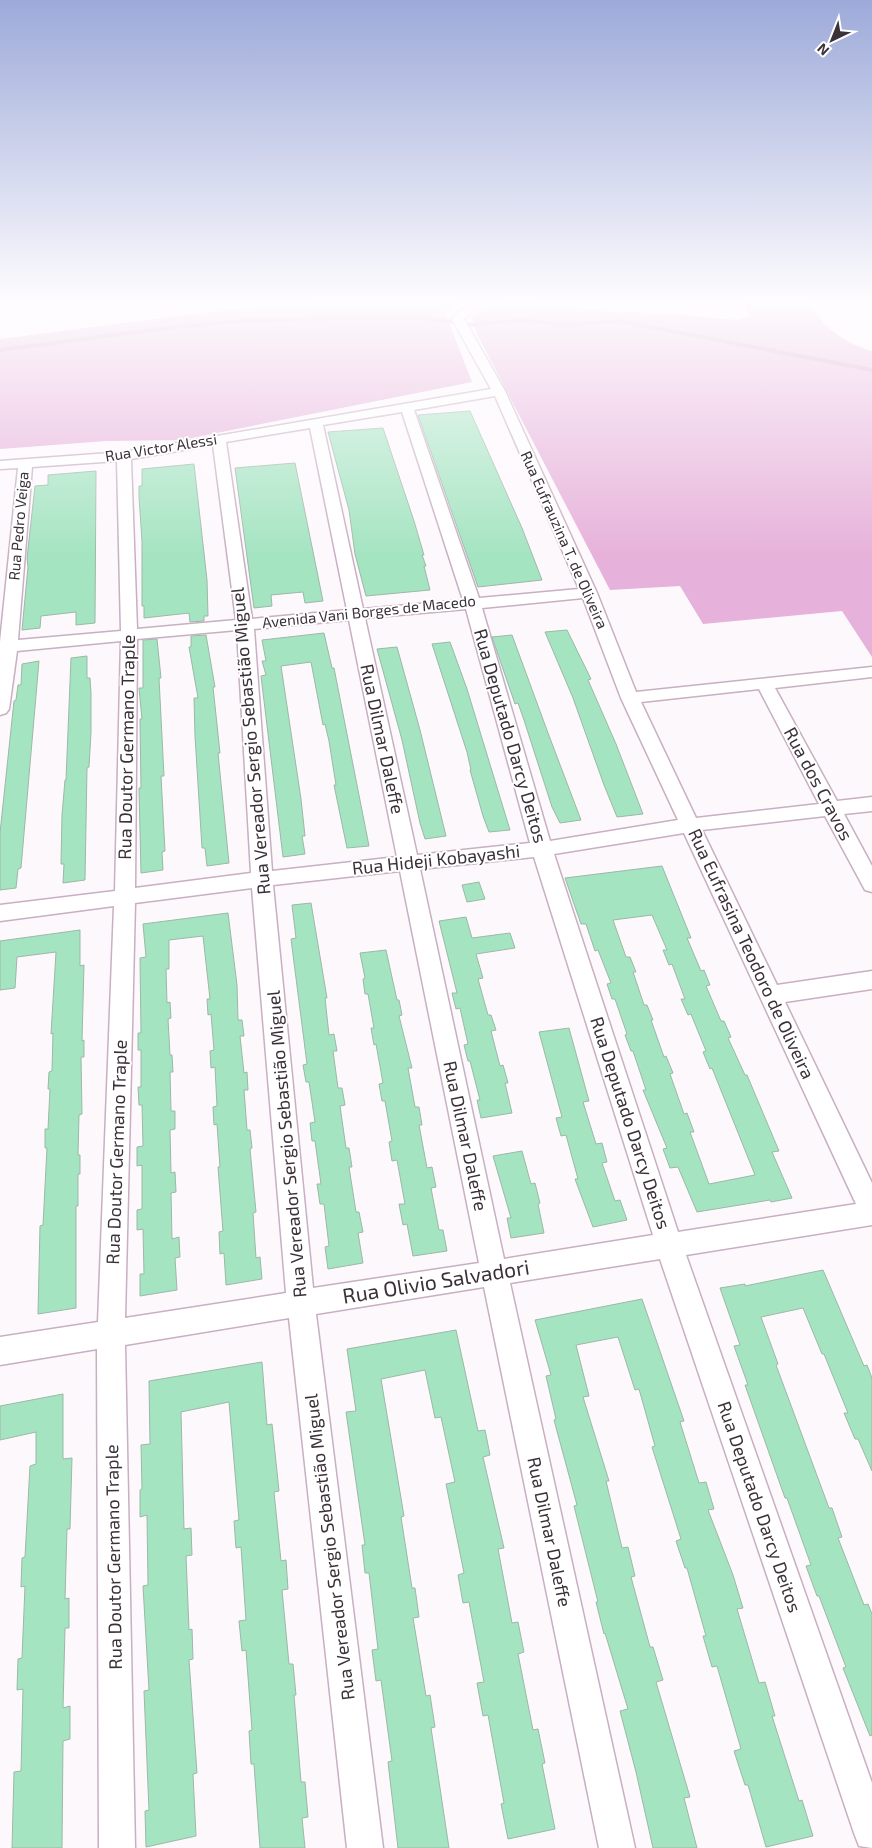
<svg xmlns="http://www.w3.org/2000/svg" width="872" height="1848" font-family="'Exo 2',sans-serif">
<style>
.forest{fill:#e6b1da}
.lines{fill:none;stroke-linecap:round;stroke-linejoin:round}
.stream{stroke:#ce9ac3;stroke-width:4}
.building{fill:#a4e4c1;stroke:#9cb8a8;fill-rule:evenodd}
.minor-casing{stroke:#c8afc2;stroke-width:3}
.minor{fill:#fff;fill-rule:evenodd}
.labels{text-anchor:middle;stroke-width:4;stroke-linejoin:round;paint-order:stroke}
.far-street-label{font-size:15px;fill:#3b3138;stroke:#fff}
.street-label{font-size:18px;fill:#3b3138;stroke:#fff}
.near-street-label{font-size:21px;fill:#3b3138;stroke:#fff}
</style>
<rect width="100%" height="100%" fill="#fdf8fc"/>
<path class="forest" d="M376 299 462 300 445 312 472 382 182 440 106 441 0 449V339L201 313 334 301Z
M512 299 597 311 677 314 736 320 749 316 744 299H806C820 325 844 343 872 351V657L842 611 703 624 680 586 610 590 477 334 472 316Z"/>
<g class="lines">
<path class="stream" d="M0 350 167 328 242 321 326 318H425L473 325 522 320 564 325 620 321 872 370"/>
</g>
<path class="building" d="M470 411 522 528 542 580 478 587 418 415Z
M383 428 414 521 424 555H422L426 566H424L430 590 366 596 355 554 349 510 328 432Z
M295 463 323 601 305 603 303 592 271 595 272 606 254 608 235 468Z
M194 464 207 580 208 616H204V621L190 622 189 613 144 618V606H142V541L139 497V486H142V469Z
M96 471 95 623 76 625V612L41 616 40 628 22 630 28 567 27 558 35 486 48 485V475Z
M567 630 591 679 588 680 616 744 643 814 617 817 604 785 573 698 545 632Z
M324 633 332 668H334L369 846 347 848 334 785H336L329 741 325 724 323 725 311 662 281 666 301 799 305 836H302L305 854 283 857 261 676 266 675 262 661H266L262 640Z
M206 635 215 687H213L220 753H218L229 863 207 866 205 848H202L195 736 194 698H198L189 647H191V636Z
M512 635 548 733 581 820 560 823 552 807 524 720 518 703 515 704 492 637Z
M157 639 161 678H159L164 776H161L165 851 162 852 163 870 141 873 139 788H141L140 719H142L139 688H143V640Z
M450 642 467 689 510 830 489 832 483 816 470 770H471L467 752 432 644Z
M397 647 420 730 446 836 425 839 420 823 402 740 377 649Z
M87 656V678H90L91 693V732L89 767 87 768 85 880 63 883 64 864H61L62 815 65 780H66L71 658Z
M39 661 21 868 18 869 16 888 0 890V833L14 701 16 700 18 685H21L22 664Z
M662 866 691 938H687L701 971 704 970 710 985 706 986 721 1021H724L731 1037 728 1038 745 1075H747L779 1151 772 1152 792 1198 771 1202 770 1200 697 1212 678 1167 670 1168 663 1149 667 1148 643 1090H646L633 1051H631L625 1035 627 1034 615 999H612L607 984 611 983 598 950 595 951 586 924H581L565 878ZM652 915 667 950H663L669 965 672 964 685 999H681L688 1015 691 1014 706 1051 703 1052 710 1069 712 1068 755 1175 709 1184 690 1132H694L687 1113 684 1114 670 1074 673 1073 666 1056 664 1057 651 1020H653L647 1005H644L633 972H636L630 957H626L613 920Z
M479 882 485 899 467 902 462 885Z
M311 903 327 998H325L329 1035 334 1034 337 1051H333L338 1088H342L345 1105 340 1106 346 1148H349L352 1167H349L356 1212H359L363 1232 358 1233 363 1263 328 1269 325 1247 329 1246 324 1204H320L317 1184H321L315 1141H312L310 1123 315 1122 309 1082H306L303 1065 307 1064 291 939 296 938 292 905Z
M228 913 237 985 238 1020H242L244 1036H240L244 1073 247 1072 248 1090H244L247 1130H250L252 1148 250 1149 256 1212 253 1213 256 1258 260 1257 262 1279 226 1285 224 1253 220 1254 219 1232 223 1231 218 1167H220L217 1124 214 1125 213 1107 217 1106 215 1067 211 1068 210 1051 214 1050 211 1014 208 1015 207 999H210L203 936 169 940V969H166L167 1003 170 1002 171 1018 168 1019 170 1055H172L173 1072H170L171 1111H175V1129L170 1130 171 1173 175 1172 176 1192 171 1193 172 1239 179 1237 180 1257 175 1258 177 1290 140 1296V1274H144L143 1229 137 1230V1210L142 1209V1165L137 1166V1147L143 1146 142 1105H139L138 1087H141V1050H138V1033H141L140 958 146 957 143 924Z
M466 917 472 938 510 933 515 948 476 954 483 978 478 979 488 1015H491L496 1030 491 1031 500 1066 503 1065 508 1083H505L512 1113 481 1118 477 1100H480L470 1061H468L464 1045 468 1044 460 1008 456 1009 452 993H457L439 921Z
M80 930V966L84 965 82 1041 84 1040V1057H81L82 1114 79 1115 78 1155H80V1174H78V1206H76V1308L38 1314 40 1226 43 1225 47 1148H45V1129H48L50 1089H48L49 1072 52 1071 53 1033 51 1034 56 952 17 957 15 988 0 990V941Z
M386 950 397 1000H399L402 1015 399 1016 412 1068H408L415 1107H419L422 1125H419L427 1168 432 1167 436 1187 431 1188 439 1230H443L447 1251 413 1256 407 1224 403 1225 399 1204H405L397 1160 392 1161 389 1142 392 1141 385 1101H382L379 1084 383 1083 376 1044 374 1045 371 1028H374L368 994H365L363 979 365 978 360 953Z
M569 1028 589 1101 583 1102 596 1144 602 1143 607 1162 602 1163 615 1201 620 1200 627 1220 593 1227 575 1179H578L566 1135 561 1136 556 1118 562 1117 539 1032Z
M522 1151 531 1184 535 1183 540 1203 538 1204 544 1233 511 1238 507 1218H511L493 1156Z
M823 1270 864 1366 867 1365 872 1378V1471L858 1439H855L844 1413H848L824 1354H822L803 1308 761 1317 778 1364 776 1365 829 1508H832L842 1537 838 1538 864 1605 868 1604 872 1614V1735L870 1736 843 1668 846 1667 819 1596H817L806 1566 811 1565 787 1498H785L745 1385H748L734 1346 740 1345 720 1288 745 1284V1286Z
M642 1299 684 1421 680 1422 699 1483 706 1482 714 1509 708 1510 733 1575 743 1608 737 1609 759 1683 765 1682 775 1716H772L799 1801 802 1800 813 1836 766 1847 748 1785H745L734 1751 741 1749 717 1666 712 1667 703 1636H706L687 1568H685L676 1541 681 1539 652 1447 655 1446 639 1389 635 1390 618 1337 576 1345 589 1396 583 1397 609 1481H606L622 1548 628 1547 635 1576 631 1577 650 1647H653L663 1680 656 1682 690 1797 684 1798 697 1848H653L636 1772 620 1711 628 1709 605 1633 604 1634 596 1602H598L574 1506 577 1505 554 1420 556 1419 546 1376 551 1375 535 1320Z
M456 1330 478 1431 485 1430 490 1455 483 1457 504 1548 498 1549 512 1623 518 1622 524 1652 518 1654 533 1730 538 1729 545 1763 542 1764 555 1829 508 1839 501 1804 504 1803 488 1715 483 1716 477 1683 484 1682 469 1602 463 1603 458 1575 464 1573 446 1484 455 1482 441 1417 435 1418 425 1370 381 1379 404 1516 401 1517 412 1588H415L419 1617 413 1618 426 1696 430 1695 435 1727 431 1728 449 1848H398L388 1762 392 1761 381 1680 376 1681 372 1650 378 1649 369 1573H365L362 1545H365L346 1412 356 1411 347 1349Z
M262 1362 267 1425 272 1424 279 1491 274 1492 281 1561 286 1560 288 1589 282 1590 289 1664H293L296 1695H294L301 1782H305L308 1817 302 1818 305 1848H260L254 1764H251L249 1731 252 1730 246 1650 242 1651 239 1621 246 1620 241 1547 236 1548 234 1521 239 1520 229 1402 181 1412 184 1529 191 1528 192 1555 186 1556 189 1630 192 1629 193 1659 189 1660 197 1773 193 1774 196 1836 146 1847 145 1811 149 1810 144 1691 149 1690 143 1586 148 1585 147 1515 140 1517V1490L142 1489 141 1445 150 1444 149 1381Z
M63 1394V1459L72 1458 70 1529H67L65 1599 69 1598V1628H65L63 1708 70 1706V1739L63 1741 62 1848H12L14 1772 21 1771 23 1689 17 1690 18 1659 22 1658 25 1586 21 1587 22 1558 25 1557 30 1466 36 1464V1432L0 1440V1406Z"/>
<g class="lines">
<defs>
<path id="minor" d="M484 299H499L468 315 464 319 505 391 597 593 636 692 872 667V677L775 688 837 801 872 797V811L844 814 872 866V892L865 890 825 816 702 830 777 985 872 971V989L785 1002 872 1183V1225L686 1255 872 1783V1848L859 1846 854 1833 660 1259 510 1283 635 1848H599L484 1287 316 1314 383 1848H347L289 1318 125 1345 135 1848H99L97 1349 0 1365V1337L98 1322 114 906 0 921V905L115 891 121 641 17 651 9 709 6 713 0 715V642L18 468 0 469V461L124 452 491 389 452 319 460 311ZM495 396 579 589 479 598 414 410ZM402 412 463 600 363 609 323 425ZM310 428 347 610 252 619 226 442ZM213 445 236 620 137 629 131 459ZM117 461 121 631 18 640 32 467ZM583 598 621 698 678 820 550 841 482 608ZM466 609 530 843 417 855 365 618ZM349 620 397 857 272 871 254 629ZM237 630 251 873 135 888 137 639ZM759 689 819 804 696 818 641 702ZM684 833 856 1204 678 1232 554 854ZM534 857 653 1235 504 1259 420 869ZM400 871 479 1263 313 1288 273 885ZM252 888 286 1293 125 1318 135 903Z"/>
</defs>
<use href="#minor" class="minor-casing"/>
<use href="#minor" class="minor"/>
</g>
<linearGradient id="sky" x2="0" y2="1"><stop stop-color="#9daad9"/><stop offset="0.54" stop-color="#fefcfe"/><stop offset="1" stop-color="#fefcfe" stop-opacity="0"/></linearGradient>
<rect width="872" height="558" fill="url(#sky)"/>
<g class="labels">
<g class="far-street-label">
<text transform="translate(161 448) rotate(-9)" y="5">Rua Victor Alessi</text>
<text transform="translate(19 526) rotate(-85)" y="5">Rua Pedro Veiga</text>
<text transform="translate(564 540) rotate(66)" y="5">Rua Eufrauzina T. de Oliveira</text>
<text transform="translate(369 612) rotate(-6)" y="5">Avenida Vani Borges de Macedo</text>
</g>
<g class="street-label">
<text transform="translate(510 736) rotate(74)" y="6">Rua Deputado Darcy Deitos</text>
<text transform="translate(382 739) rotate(78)" y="6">Rua Dilmar Daleffe</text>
<text transform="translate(251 741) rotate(-95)" y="6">Rua Vereador Sergio Sebastião Miguel</text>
<text transform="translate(127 747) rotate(-89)" y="6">Rua Doutor Germano Traple</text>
<text transform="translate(818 784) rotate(62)" y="6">Rua dos Cravos</text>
<text transform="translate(436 860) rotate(-6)" y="6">Rua Hideji Kobayashi</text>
<text transform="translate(751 954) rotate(65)" y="6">Rua Eufrasina Teodoro de Oliveira</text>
<text transform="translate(630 1123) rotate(72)" y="6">Rua Deputado Darcy Deitos</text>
<text transform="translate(465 1136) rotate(78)" y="6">Rua Dilmar Daleffe</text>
<text transform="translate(287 1144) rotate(-95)" y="6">Rua Vereador Sergio Sebastião Miguel</text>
<text transform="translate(117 1152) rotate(-88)" y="6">Rua Doutor Germano Traple</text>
<text transform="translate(759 1507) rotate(71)" y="6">Rua Deputado Darcy Deitos</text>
<text transform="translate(549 1532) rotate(78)" y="6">Rua Dilmar Daleffe</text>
<text transform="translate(330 1547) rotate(-97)" y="6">Rua Vereador Sergio Sebastião Miguel</text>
<text transform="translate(114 1557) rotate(-91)" y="6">Rua Doutor Germano Traple</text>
</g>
<g class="near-street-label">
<text transform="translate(436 1282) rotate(-9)" y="7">Rua Olivio Salvadori</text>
</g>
</g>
<g transform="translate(832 40) rotate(223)" stroke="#ffffff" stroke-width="4" paint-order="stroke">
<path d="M0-4L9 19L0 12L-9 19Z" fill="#3b3138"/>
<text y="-8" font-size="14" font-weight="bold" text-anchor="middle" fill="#3b3138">N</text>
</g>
</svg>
